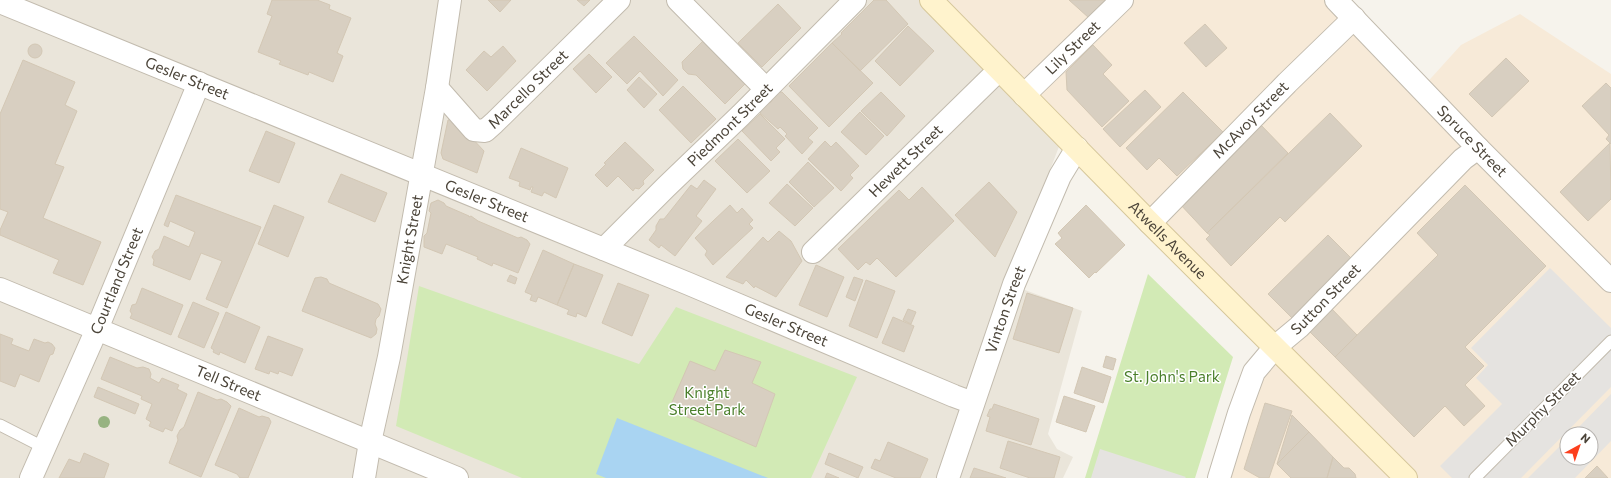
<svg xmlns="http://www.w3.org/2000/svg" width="1611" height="478" font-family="Commissioner,sans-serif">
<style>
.residential{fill:#eae5da}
.commercial{fill:#f7ead8;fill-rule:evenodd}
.green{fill:#d2eab5}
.parking{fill:#e5e3e0}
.water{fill:#a9d4f2}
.building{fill:#d8cfc1;stroke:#d3c7b4}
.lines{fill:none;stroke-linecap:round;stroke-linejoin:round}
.service-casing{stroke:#c2bbae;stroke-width:13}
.minor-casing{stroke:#c2bbae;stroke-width:24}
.secondary-casing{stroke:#d6c79b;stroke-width:24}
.service{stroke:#fff;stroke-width:11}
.minor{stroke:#fff;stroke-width:22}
.secondary{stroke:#fff3cd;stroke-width:22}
.tree{fill:#97b381}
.labels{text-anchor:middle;stroke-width:3;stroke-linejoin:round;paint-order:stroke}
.street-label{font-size:15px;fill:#4b4439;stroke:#fff}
.park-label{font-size:15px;fill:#4a7f2a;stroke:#fff}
</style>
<rect width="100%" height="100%" fill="#f6f3ec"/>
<path class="residential" d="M0 0H923L1060 144 1050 170 1012 273 1011 285 1082 311 1048 434 1057 449 1073 457 1063 478H0Z"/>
<path class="commercial" d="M924 0H1332L1422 88 1461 45 1520 14 1611 74V478H1214L1264 347ZM1567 434H1591V458H1567Z"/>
<path class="green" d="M1148 274 1233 357 1195 478H1085Z
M419 286 639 364 676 307 857 377 811 478H522L396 426Z"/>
<path class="parking" d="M1550 268 1611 328V387L1521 478H1452L1440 466 1502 404 1476 378 1488 365 1471 348Z
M1611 394V441L1575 478H1528L1567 439V458H1591V434H1572Z
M1100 449 1186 477 1185 478H1091Z"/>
<path class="water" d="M617 418 768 478H606L596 474Z"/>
<path class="building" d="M272 0H317L330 5 329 9 351 18 337 53 343 56 333 82 309 72 308 75 279 64 281 61 258 52 272 16 267 14Z
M488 0H511L500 12Z
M577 0H590L584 6Z
M874 0H886L908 24 860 71 832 43 842 34 841 33Z
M1069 0H1109L1089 18Z
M778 4 801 28 762 67 738 43Z
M1205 24 1227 48 1206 67 1184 43Z
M908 26 934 51 900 86 875 61Z
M634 36 678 80 663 96 640 71 627 84 606 63Z
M703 41 745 84 725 104 696 75 688 74 683 69 682 62Z
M832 43 873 83 829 127 789 86Z
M28 51a7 7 0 1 1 14 0a7 7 0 1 1-14 0Z
M1093 45 1112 65 1103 74 1129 101 1102 127 1067 90 1066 72Z
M503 46 516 61 487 91 466 70 484 51 491 57Z
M589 54 612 77 596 93 573 69Z
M1506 58 1529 81 1492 117 1469 94Z
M23 60 75 82 65 105 77 111 55 164 64 167 43 218 101 242 83 285 53 273 59 260 0 235V230L8 212 0 209V114Z
M639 77 657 94 644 108 627 90Z
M1606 83 1611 88V144L1606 139 1609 135 1582 106Z
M683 86 716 119 691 143 659 110Z
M1145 90 1161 107 1120 147 1103 129Z
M782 92 818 128 808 138 813 142 802 154 785 136 787 134 780 127 778 129 760 113 761 108 765 103H770L772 101V97L776 93Z
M881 92 905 116 887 136 861 111Z
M1183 92 1223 132 1177 176 1159 158 1147 170 1126 148Z
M860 112 884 136 866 155 841 132Z
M1330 113 1362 146 1285 222 1280 217 1231 266 1206 239 1210 235 1207 233Z
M760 114 785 139 776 148 780 152 771 161 742 131Z
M454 119 484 151 477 173 443 159 441 153 448 120Z
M1260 124 1288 153 1207 233 1179 203Z
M266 131 295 143 279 183 249 171Z
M738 139 770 171 747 193 715 161Z
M825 141 831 147 836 142 859 166 850 175 853 178 841 191 808 159Z
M625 142 654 170 643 181 644 184 639 189 635 188 633 191 618 176 607 187 595 175 606 164 604 163Z
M1610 143 1611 199 1588 221 1560 192Z
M521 148 568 168 556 198 544 192 542 196 531 192 533 187H531L530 190 519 186 520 182 509 178Z
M808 162 834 188 814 207 789 182Z
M341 174 387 193 375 222 328 202Z
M704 180 716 189 696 216 702 221 675 256 661 245 659 248 649 240 656 230V226L660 219H664L691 185 697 189Z
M989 182 1017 212 995 257 955 215Z
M787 184 813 208 795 226 769 203Z
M1465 185 1546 266 1465 347 1484 366 1465 385 1485 406 1464 426 1445 406 1414 437 1335 357 1438 255 1417 233Z
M922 187 954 221 896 277 877 258 870 265 866 262 858 270 838 249 899 190 909 200Z
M176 195 261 227 227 308 206 299 222 261 201 253 190 280 153 265 154 260 152 257 155 251 159 249 164 236 189 247 195 232 170 221 168 227 164 225Z
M438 200 444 203 446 206 469 216V217L471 216 478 221 518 238 521 237 527 240 530 244 518 273 493 263 492 266 477 259 478 257 446 244 442 254 424 247V236L427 233 431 213 429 211 431 203Z
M274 205 304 217 288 257 258 244Z
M730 205 737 213 742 208 753 220 749 224 753 228 713 265 705 255 707 251 695 238Z
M1086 205 1125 245 1096 273 1095 272 1089 278 1055 244 1062 238 1058 233Z
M779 231 791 241 802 261 776 297 755 286 754 288 746 280 743 284 726 277 763 237 768 242Z
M1328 235 1352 259 1292 318 1268 294Z
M543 250 574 264 557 305 538 297 536 302 530 300 532 295 525 292Z
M574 264 603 275 586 317 577 313 576 317 567 314 569 310 557 305Z
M816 265 844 277 827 317 799 305Z
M510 275 517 278 515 284 507 281Z
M321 277 327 279 329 283 378 304 381 309 379 316 376 319 375 324 377 329 376 334 371 338 302 311 315 278Z
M854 277 863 280 855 301 846 297Z
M866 280 895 291 877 338 849 326Z
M618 283 649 295 632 336 602 323Z
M142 288 183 305 171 335 130 318 132 314 130 311 132 305 136 304Z
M1027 293 1073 308 1059 353 1013 339Z
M193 302 219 313 204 348 178 337Z
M1331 308 1357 335 1335 357 1309 331Z
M908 309 916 312 911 324 903 320Z
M226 312 260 327 245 363 220 352 219 355 213 352 214 350 211 348Z
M893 317 914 326 904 352 882 343Z
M0 334 13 339 11 344 29 351 34 339 45 343 48 342 52 344 55 348 53 354 50 355 39 382 20 374 15 387 0 381Z
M268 336 303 349 292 376 279 371 278 374 270 371 269 374 255 369Z
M725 350 761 362 752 383 775 394 756 447 669 409 690 361 715 371Z
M1106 356 1116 359 1113 370 1103 367Z
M110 357 137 368 143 367 149 369 151 374 150 378 159 383 162 378 179 385 177 389 187 394 172 431 165 428 163 432 149 426 151 422 146 419 152 404 141 399 142 396 101 379Z
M1082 367 1111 377 1103 403 1074 393Z
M98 387 139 404 135 414 94 397Z
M198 392 217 400 221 399 227 402 231 406 201 477 169 463 178 440 177 436 180 430 184 427Z
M1064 396 1095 406 1086 432 1056 422Z
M1265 403 1292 411 1269 478H1260L1244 469Z
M994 404 1039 419 1031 445 986 431 990 417 987 416 990 409H992Z
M239 408 259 417 262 416 269 418 271 422 248 478H240L237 474 215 465Z
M1292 415 1309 432 1277 464Z
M1309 432 1333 457 1327 478H1291L1277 464Z
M1008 441 1060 457 1054 478H1030L1000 468Z
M888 442 928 459 920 478H896L871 468 875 459 880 461Z
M84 453 109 464 104 478H59L69 459 80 463Z
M829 453 863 467 858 478 825 464Z
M1333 457 1344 468H1349L1355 474 1356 478H1327Z
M1597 466 1608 478H1585Z
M974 468 1006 478H970Z
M827 473 839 478H825Z"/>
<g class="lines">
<defs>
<path id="service" d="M0 425 45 448
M1475 478 1611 341"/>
<g id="minor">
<path d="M678 0 766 89"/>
<path id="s1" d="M1336 0 1478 148 1611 281"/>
<path id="s2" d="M0 2 689 284 954 396 973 403"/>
<path id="s3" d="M437 88 474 130 485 131 494 123 619 0"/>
<path id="s4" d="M1024 95 1122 0"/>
<path id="s5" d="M1150 223 1287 83 1354 18"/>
<path id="s6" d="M604 249 666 187 741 115 855 0"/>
<path id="s7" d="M813 252 999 70"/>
<path id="s8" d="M0 289 457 478"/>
<path id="s9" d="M31 478 97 329 199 83"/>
<path id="s10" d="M364 478 370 442 389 357 437 88 450 0"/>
<path id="s11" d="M948 478 1014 284 1060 176 1077 148"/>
<path id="s12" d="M1219 478 1239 413 1254 372 1275 347 1299 327 1463 159 1478 148"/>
</g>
<g id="secondary">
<path id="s13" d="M931 0 1150 223 1406 478"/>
</g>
</defs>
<use href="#service" class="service-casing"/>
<use href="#minor" class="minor-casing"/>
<use href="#secondary" class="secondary-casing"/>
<use href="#service" class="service"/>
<use href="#minor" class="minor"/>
<use href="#secondary" class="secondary"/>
</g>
<circle class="tree" cx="104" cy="422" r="6"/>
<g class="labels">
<g class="street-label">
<text dy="5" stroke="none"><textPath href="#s4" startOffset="68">Lily Street</textPath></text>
<text dy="5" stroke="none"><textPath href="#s2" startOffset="202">Gesler Street</textPath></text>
<text dy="5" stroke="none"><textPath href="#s3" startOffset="127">Marcello Street</textPath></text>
<text dy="5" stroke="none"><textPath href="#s5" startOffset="144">McAvoy Street</textPath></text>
<text dy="5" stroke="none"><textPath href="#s6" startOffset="177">Piedmont Street</textPath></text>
<text dy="5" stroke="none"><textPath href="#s1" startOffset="196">Spruce Street</textPath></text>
<text dy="5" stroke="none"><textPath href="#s7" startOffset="130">Hewett Street</textPath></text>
<text dy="5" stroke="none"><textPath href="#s2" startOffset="526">Gesler Street</textPath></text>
<text dy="5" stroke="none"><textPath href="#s10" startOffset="243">Knight Street</textPath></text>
<text dy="5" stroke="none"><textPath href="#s13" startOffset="337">Atwells Avenue</textPath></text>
<text dy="5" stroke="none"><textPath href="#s9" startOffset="215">Courtland Street</textPath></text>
<text dy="5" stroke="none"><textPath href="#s12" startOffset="214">Sutton Street</textPath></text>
<text dy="5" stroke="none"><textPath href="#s11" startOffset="178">Vinton Street</textPath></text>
<text dy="5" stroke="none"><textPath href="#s2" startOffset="850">Gesler Street</textPath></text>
<text dy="5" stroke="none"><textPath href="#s8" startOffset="247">Tell Street</textPath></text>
<text transform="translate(1543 409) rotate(-45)" y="5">Murphy Street</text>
</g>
<g class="park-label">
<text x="1172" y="382">St. John's Park</text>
<text x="707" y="398">Knight<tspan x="707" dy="17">Street Park</tspan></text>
</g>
</g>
<g transform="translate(1579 446) rotate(40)"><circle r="19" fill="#ffffff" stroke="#b7b4b0"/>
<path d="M0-3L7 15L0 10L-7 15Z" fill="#fc3f1d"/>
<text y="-6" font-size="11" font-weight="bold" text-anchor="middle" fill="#4b4439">N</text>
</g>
</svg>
